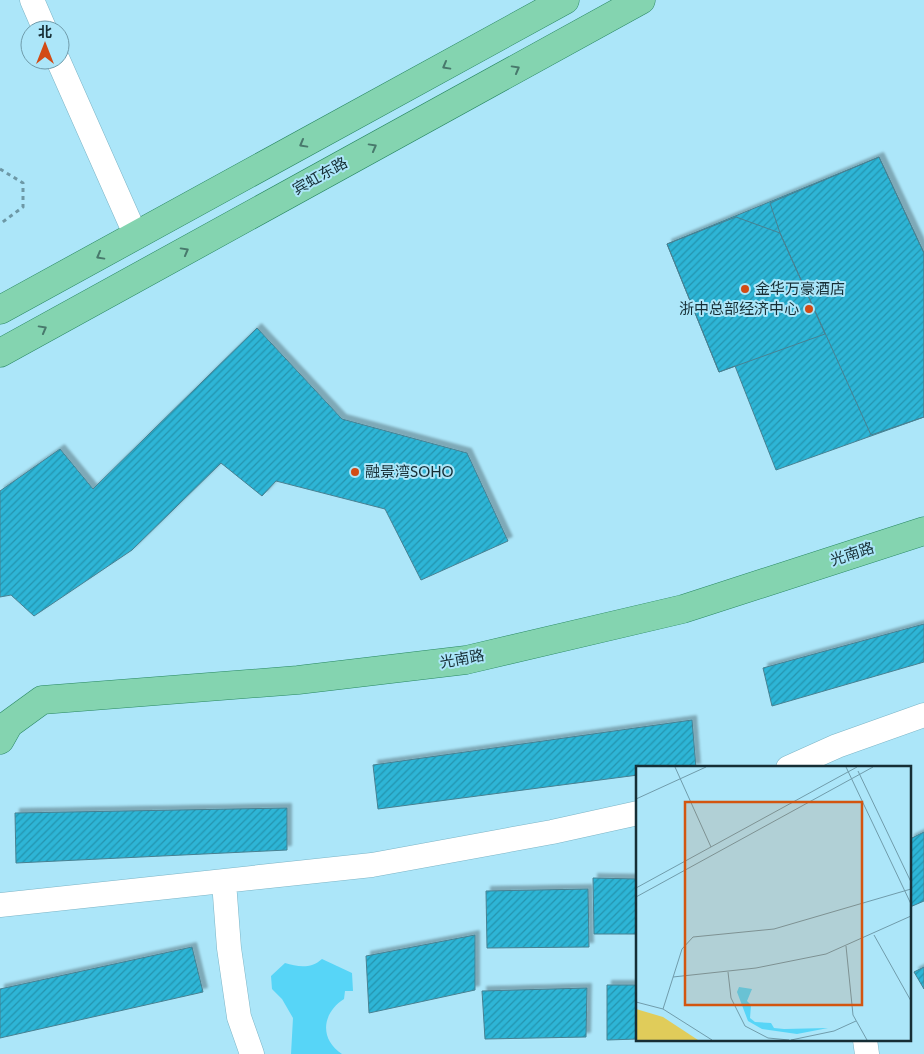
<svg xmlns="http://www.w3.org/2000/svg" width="924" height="1054" font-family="Lato,'Noto Sans SC',sans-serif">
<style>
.water{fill:#57d5f7}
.building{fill:url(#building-hatch);stroke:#488192;filter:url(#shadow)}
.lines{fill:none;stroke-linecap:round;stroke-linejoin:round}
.minor-casing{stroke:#7bb4c6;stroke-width:25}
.major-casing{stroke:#288762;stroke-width:29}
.path{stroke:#6d98a6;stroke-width:3;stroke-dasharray:4 4;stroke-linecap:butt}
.minor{stroke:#fff;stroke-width:24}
.major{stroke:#84d4b0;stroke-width:28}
.oneway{stroke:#48796c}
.poi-dot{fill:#d24b15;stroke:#ace6f9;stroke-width:2}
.labels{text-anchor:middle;stroke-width:4;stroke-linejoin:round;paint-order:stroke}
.street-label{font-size:15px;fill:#162e35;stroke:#ace6f9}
.poi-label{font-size:15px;fill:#162e35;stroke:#ace6f9;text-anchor:start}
.inset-road{fill:none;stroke:#709cab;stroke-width:1}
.view{fill:#d35510;fill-opacity:0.15;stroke:#d35510;stroke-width:2.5}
.inset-edge{fill:none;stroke:#162e35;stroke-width:2.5}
</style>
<defs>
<pattern id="building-hatch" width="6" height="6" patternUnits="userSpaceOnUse" patternTransform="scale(1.25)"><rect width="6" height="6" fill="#2db5d6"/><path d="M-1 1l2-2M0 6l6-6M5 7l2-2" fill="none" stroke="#2594ae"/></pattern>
<filter id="shadow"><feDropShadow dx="4.5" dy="-4.5" stdDeviation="1" flood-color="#0004"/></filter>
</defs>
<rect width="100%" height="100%" fill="#ace6f9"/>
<path class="water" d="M322 959 352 973 353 991H345L344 999C322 1013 319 1039 342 1054H291L293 1018 282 999 272 989 271 976 285 963C298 967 311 969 322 959Z"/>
<path class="building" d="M879 157 924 253V417L776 470 735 366 719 372 667 244Z
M879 157 924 253V417L871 435 780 233 770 203Z
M736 217 780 233 825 334 719 372 667 244Z
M257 328 342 419 467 453 508 541 421 580 385 509 276 481 262 496 221 463 132 550 34 616 11 595 0 597V491L60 449 93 489Z
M924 624V662L772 706 763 668Z
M692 720 696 768H638V775L378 809 373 765Z
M287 808V850L16 863 15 813Z
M924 832V901L910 907V839Z
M593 878 638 879V934H594Z
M588 889 589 947 487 948 486 891Z
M475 935V990L369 1013 366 956Z
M192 947 203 992 0 1038V989Z
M924 967V989L914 972Z
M607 985H638V1039L607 1040Z
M587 988 586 1037 485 1039 482 991Z"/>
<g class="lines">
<defs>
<path id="minor" d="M32 0 45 30
M58 60 136 236
M788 768 837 746 924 715
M224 882 229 948 239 1017 252 1054
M0 905 372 865 552 832 638 813
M865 1040 867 1054"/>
<path id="major" d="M0 310 565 0
M0 353 641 0
M0 740 9 724 42 700 298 680 466 660 683 609 924 531"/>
</defs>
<use href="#minor" class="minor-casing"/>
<use href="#major" class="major-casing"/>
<path class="path" d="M0 169 23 183V207L0 224"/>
<use href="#minor" class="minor"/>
<use href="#major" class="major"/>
</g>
<defs><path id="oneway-chevron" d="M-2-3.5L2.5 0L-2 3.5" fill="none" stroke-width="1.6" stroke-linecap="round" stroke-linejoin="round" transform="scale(1.25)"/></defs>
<g class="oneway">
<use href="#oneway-chevron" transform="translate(446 66) rotate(151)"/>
<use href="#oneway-chevron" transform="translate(516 69) rotate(-29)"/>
<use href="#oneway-chevron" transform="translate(303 144) rotate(151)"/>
<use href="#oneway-chevron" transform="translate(373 147) rotate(-29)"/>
<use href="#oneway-chevron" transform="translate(185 251) rotate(-29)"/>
<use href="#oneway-chevron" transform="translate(100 256) rotate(151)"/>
<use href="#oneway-chevron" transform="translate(43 329) rotate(-29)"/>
</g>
<g class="poi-dot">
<circle cx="745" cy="289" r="5"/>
<circle cx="809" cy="309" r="5"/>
<circle cx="355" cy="472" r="5"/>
</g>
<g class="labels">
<g class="street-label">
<text transform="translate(320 176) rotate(-29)" y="5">宾虹东路</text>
<text transform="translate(852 554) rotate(-18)" y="5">光南路</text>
<text transform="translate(462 659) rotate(-10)" y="5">光南路</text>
</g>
<g class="poi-label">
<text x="755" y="294">金华万豪酒店</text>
<text x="799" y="314" text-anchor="end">浙中总部经济中心</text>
<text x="365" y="477">融景湾SOHO</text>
</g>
</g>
<g transform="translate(636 766)">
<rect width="275" height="275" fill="#ace6f9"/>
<path d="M0 243 27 251 62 274H0Z" fill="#e0cc5a"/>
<path d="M103 221 116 223 111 235 115 239 114 252 119 256 135 257 138 262 148 263 192 262 161 268 126 263 112 255 101 226Z" fill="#57d5f7"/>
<path class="inset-road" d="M39 1 75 81M210 1 275 138M222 5 275 116M0 33 70 1M0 122 221 1M0 131 237 1M238 169 275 235M210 180 217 249 231 274M92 206 95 232 109 260 132 272 153 274M37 211 120 202 190 188 275 150M0 236 27 243 76 274M27 243 46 183 57 171 138 163 275 123M155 274 198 265 220 255"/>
<path class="view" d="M49 36H226V239H49Z"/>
<rect width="275" height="275" class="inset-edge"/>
</g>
<g transform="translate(45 45)"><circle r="24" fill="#ace6f9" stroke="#709cab"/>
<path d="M0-4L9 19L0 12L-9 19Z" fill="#d24b15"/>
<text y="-8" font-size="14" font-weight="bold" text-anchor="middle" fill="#162e35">北</text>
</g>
</svg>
